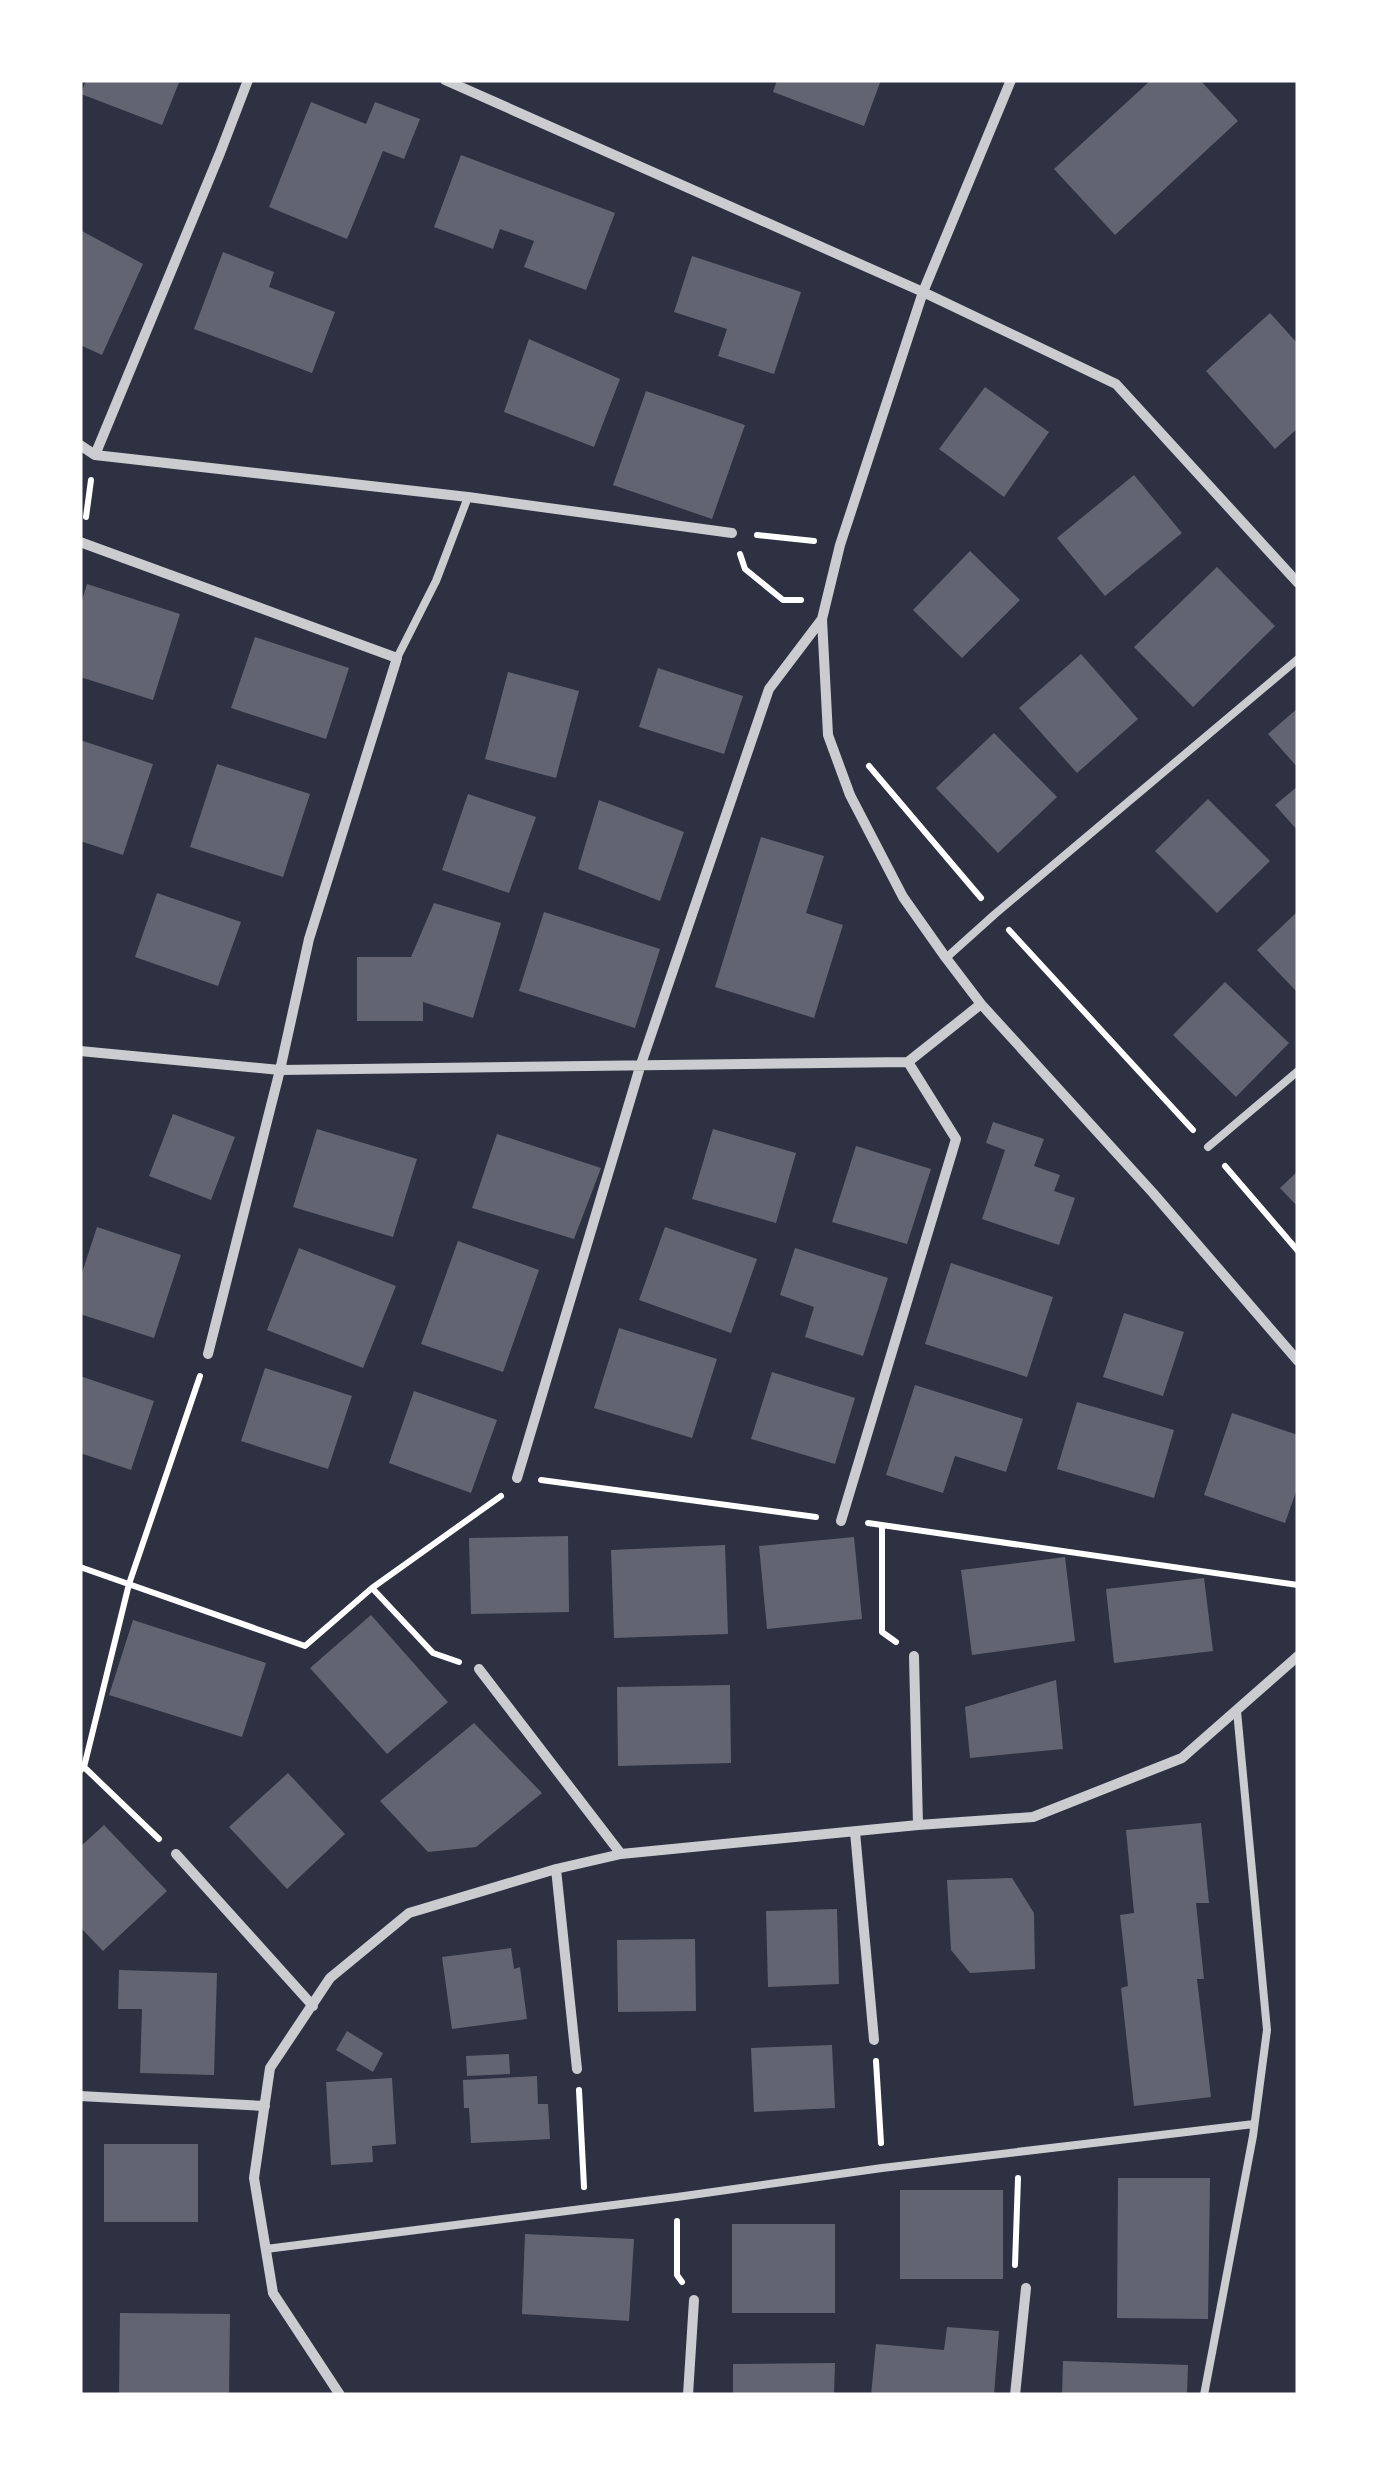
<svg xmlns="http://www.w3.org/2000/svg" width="1378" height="2475" font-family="Manrope,sans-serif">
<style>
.building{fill:#626471}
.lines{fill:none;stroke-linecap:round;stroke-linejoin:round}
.path{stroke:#fff;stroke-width:6}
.service{stroke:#caccd0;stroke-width:8}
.minor{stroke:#caccd0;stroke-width:10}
</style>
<rect width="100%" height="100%" fill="#2d3142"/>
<path class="building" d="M86 80H180L162 125 81 94Z
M777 80H881L864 126 773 92Z
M1151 80H1200L1238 121 1115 235 1054 169Z
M311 102 366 124 375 102 420 119 404 159 383 151 347 239 269 207Z
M461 155 615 213 586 290 524 267 534 241 500 229 493 249 434 227Z
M80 230 143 264 102 355 80 345Z
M223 252 274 272 269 287 335 312 312 373 194 329Z
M692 256 801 292 774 374 718 356 727 329 674 312Z
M1270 313 1298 344V428L1275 449 1206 371Z
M529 339 620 379 594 447 504 412Z
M985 387 1049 432 1004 497 939 449Z
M646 391 745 425 712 519 613 485Z
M1134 475 1182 533 1105 596 1057 538Z
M970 551 1020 600 962 658 913 610Z
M1217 567 1275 626 1193 707 1134 647Z
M87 584 180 614 153 700 80 677V607Z
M255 637 349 668 326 739 231 708Z
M1081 654 1138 719 1077 773 1019 708Z
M658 668 743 696 724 754 639 727Z
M508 672 579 691 556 778 485 759Z
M1298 708V768L1268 734Z
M994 733 1057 797 998 853 936 788Z
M80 740 153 764 123 855 80 841Z
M217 764 310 794 283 877 190 847Z
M1298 786V831L1275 805Z
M468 794 536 817 509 893 442 870Z
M1208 799 1270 861 1217 913 1155 851Z
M599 800 684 832 660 901 578 869Z
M761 837 824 856 806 913 843 925 814 1018 715 987Z
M157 893 241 922 218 986 135 957Z
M434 903 501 923 473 1018 423 1002V1021H357V957H411Z
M1298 911V993L1257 950Z
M544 912 660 949 635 1028 519 991Z
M1225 982 1289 1043 1236 1097 1173 1035Z
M173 1114 235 1137 211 1200 149 1176Z
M993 1122 1044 1139 1034 1166 1060 1175 1054 1191 1075 1198 1059 1245 982 1219 1005 1150 986 1143Z
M317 1129 417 1159 393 1237 293 1207Z
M713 1129 796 1153 776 1223 692 1199Z
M497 1134 601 1168 574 1239 472 1208Z
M856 1146 931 1169 907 1244 832 1222Z
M1298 1171V1207L1280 1188Z
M97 1227 181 1255 154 1338 80 1314V1279Z
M665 1227 757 1259 731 1333 639 1300Z
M458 1241 539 1270 503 1372 421 1344Z
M299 1248 396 1286 363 1368 267 1330Z
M795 1248 888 1278 863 1356 805 1337 814 1307 780 1295Z
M951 1263 1053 1297 1027 1377 925 1344Z
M1124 1313 1184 1332 1163 1396 1103 1377Z
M619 1328 717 1359 692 1438 594 1408Z
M265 1368 352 1396 328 1469 241 1441Z
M772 1372 855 1398 835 1464 751 1439Z
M80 1376 154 1401 131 1470 80 1453Z
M915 1385 1023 1419 1006 1472 955 1456 943 1493 886 1475Z
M414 1391 497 1420 471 1493 389 1463Z
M1077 1402 1174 1430 1154 1498 1057 1469Z
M1232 1413 1298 1435V1486L1285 1523 1204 1495Z
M568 1536 569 1612 471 1614 469 1538Z
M854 1537 862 1619 767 1629 759 1546Z
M725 1545 728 1634 614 1638 611 1550Z
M1065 1557 1075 1641 972 1655 961 1570Z
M1204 1578 1213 1651 1114 1663 1106 1589Z
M371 1615 448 1702 387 1754 310 1668Z
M133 1620 266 1663 242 1737 109 1695Z
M1056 1680 1063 1749 970 1758 965 1707Z
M730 1685 731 1763 618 1766 617 1687Z
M474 1723 542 1793 476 1847 428 1852 380 1801Z
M288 1773 345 1834 287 1889 229 1827Z
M1201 1823 1209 1903H1196L1204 1979H1197L1211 2097 1134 2106 1121 1988 1128 1986 1120 1915 1134 1913 1126 1830Z
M104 1825 167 1891 103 1951 80 1927V1847Z
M1012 1878 1034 1913 1035 1969 970 1973 951 1950 947 1880Z
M837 1909 839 1984 768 1987 766 1911Z
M695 1939 696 2011 618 2012 617 1940Z
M511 1948 514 1969 520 1967 527 2019 452 2029 442 1957Z
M119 1970 217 1973 214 2075 140 2073 142 2009H118Z
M347 2031 383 2053 373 2072 336 2050Z
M832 2045 835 2108 754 2112 751 2048Z
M509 2054 510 2074 467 2076 466 2056Z
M537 2076 538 2104H548L550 2139 471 2143 469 2108H464L463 2080Z
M392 2078 396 2144 372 2146 373 2162 331 2165 326 2082Z
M104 2144H198V2222H104Z
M1118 2178H1210L1208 2319 1117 2318Z
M900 2190H1003V2279H900Z
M732 2224H835V2313H732Z
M525 2234 634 2239 629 2321 522 2314Z
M120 2313 230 2314 229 2395H119Z
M947 2327 999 2331 994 2395H871L876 2344 944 2350Z
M1063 2361 1188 2365 1187 2395H1062Z
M835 2363 834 2395H733V2364Z"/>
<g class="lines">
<path class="path" d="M86 517 91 480
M757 535 814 541
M740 554 745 569 783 600H801
M869 766 981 898
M1009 930 1193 1130
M1225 1166 1298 1251
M541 1480 816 1517
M868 1523 1298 1585
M882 1525V1632L896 1642
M80 1567 305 1646 372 1588 433 1653 459 1662
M372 1588 501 1496
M84 1767 159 1839
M80 1771 84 1767 129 1584 200 1376
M876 2061 881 2143
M579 2090 584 2187
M677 2221V2275L682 2282
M1015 2265 1018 2178"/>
<path class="service" d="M397 658 436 581 468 497
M946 958 995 914 1298 659
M1208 1147 1298 1071
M266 2249 677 2197 882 2168 1254 2124
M1204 2395 1253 2136 1267 2030 1237 1711"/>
<path class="minor" d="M445 80 923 292 1116 384 1298 583
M1011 80 923 292 840 545 822 619 828 735 850 795 903 897 946 958 981 1004 1153 1193 1298 1361
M80 445 95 455 468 497 732 533
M95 455 220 153 248 80
M80 542 397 658 309 939 280 1070 208 1354
M80 1051 280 1070 908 1062 981 1004
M517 1478 640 1067 769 689 822 619
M841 1521 956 1139 908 1062
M914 1656 918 1825
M479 1669 621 1854
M855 1832 874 2040
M176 1854 313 2006
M556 1869 577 2069
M80 2096 265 2106
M340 2395 273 2293 254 2178 270 2068 330 1978 409 1913 556 1869 621 1854 918 1825 1033 1817 1182 1758 1298 1656
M688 2395 694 2300
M1015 2395 1026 2288"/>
</g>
<rect width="1378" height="2475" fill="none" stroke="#ffffff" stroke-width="165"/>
</svg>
